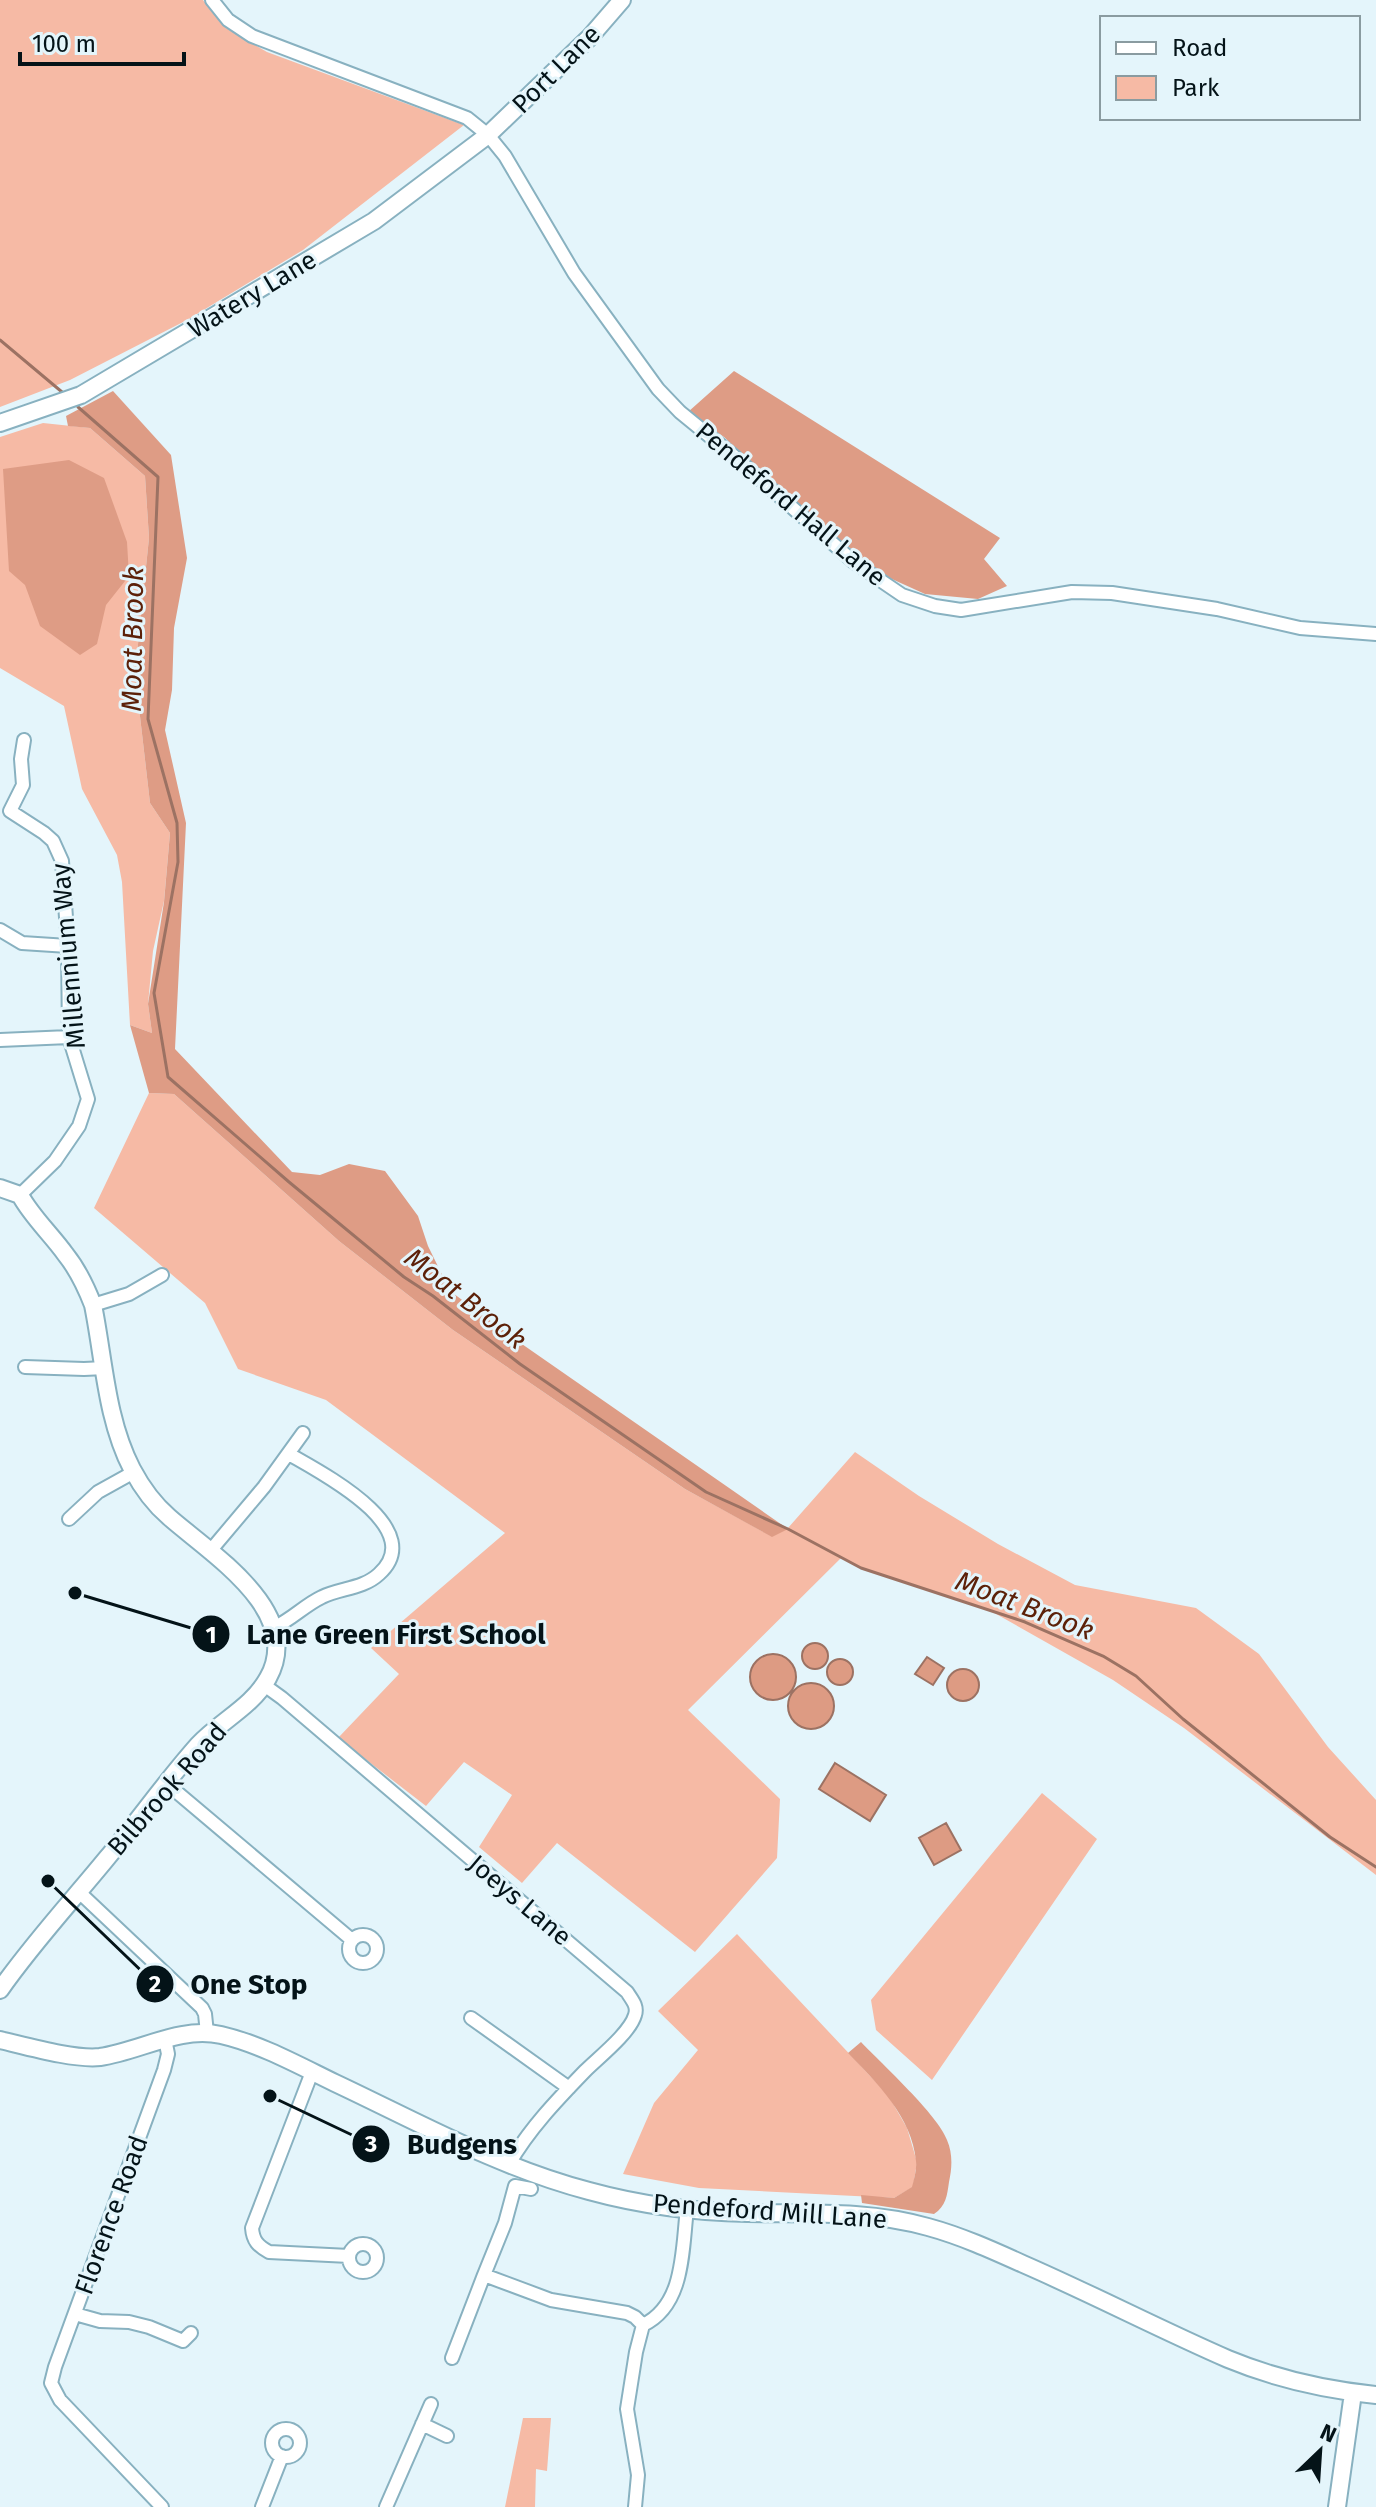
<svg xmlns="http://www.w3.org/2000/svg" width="1376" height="2507" font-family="'Fira Sans',sans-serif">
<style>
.green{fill:#f6baa5}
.forest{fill:#de9c85}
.water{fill:#dd9b83;stroke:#9c7263;stroke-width:2}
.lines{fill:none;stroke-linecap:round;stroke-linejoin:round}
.stream{stroke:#9c7263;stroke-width:3}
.minor-casing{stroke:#88b1c0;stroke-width:16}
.tertiary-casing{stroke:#88b1c0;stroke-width:20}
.minor{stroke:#fff;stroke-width:12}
.tertiary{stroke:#fff;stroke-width:16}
.labels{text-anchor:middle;stroke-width:6;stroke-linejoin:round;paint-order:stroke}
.street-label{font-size:26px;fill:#041318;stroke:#e4f5fb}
.water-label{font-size:28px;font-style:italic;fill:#5c2109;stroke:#e4f5fb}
.leader{fill:none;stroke:#041318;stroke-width:3}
.callout-dot{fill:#041318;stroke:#e4f5fb;stroke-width:3}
.mark-label{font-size:24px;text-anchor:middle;font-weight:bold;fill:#fff}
.callout-label{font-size:28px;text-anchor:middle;font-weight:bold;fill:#041318;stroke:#e4f5fb;stroke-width:6;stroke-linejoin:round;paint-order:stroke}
</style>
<rect width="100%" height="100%" fill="#e4f5fb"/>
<path class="green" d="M0 0H203L226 28 267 52 464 125 303 250 187 320 70 380 0 407Z
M43 423 90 428 145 476 149 538 135 673 150 803 170 833 164 901 153 951 148 1004 152 1033 130 1025 122 882 117 855 82 789 64 706 0 668V437Z
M149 1093 174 1094 339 1241 453 1330 685 1489 771 1536 788 1528 855 1452 919 1496 998 1544 1075 1585 1196 1608 1259 1654 1328 1747 1376 1800V1875L1184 1728 1113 1680 989 1610 861 1568 842 1557 688 1710 780 1799 777 1858 695 1952 557 1843 522 1883 479 1847 512 1795 464 1762 426 1806 338 1738 399 1674 371 1648 505 1533 326 1400 238 1369 205 1303 94 1208Z
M1042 1793 1097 1839 932 2080 876 2030 871 2000Z
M737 1934 888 2095 907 2128 917 2162 913 2187 894 2198 699 2188 623 2174 654 2103 698 2050 658 2011Z
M523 2418H551L547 2471 536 2469 535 2507H505Z"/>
<path class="forest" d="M734 371 1000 538 984 559 1007 586 978 599 925 594 883 575 801 508 724 437 688 412Z
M113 391 171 455 187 558 174 628 172 690 165 730 186 823 175 1049 292 1172 320 1175 349 1164 385 1171 418 1216 428 1246 450 1291 519 1342 788 1529 772 1537 685 1489 453 1330 339 1241 174 1094 149 1093 130 1025 152 1033 148 1004 164 902 170 833 150 803 135 673 149 538 145 476 90 428 68 426 66 416Z
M69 460 104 478 127 542 129 576 106 605 97 644 80 655 40 626 25 585 9 571 3 469Z
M861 2042C882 2064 938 2115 947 2140 953 2154 952 2168 949 2182 947 2196 946 2206 934 2214L862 2203 861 2195 894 2198 912 2187C914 2179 917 2169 916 2161 912 2117 877 2083 848 2053Z"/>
<path class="water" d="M802 1656a13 13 0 1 1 26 0a13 13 0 1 1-26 0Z
M750 1677a23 23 0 1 1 46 0a23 23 0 1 1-46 0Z
M927 1657 944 1668 933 1685 915 1674Z
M827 1672a13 13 0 1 1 26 0a13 13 0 1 1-26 0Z
M947 1685a16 16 0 1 1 32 0a16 16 0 1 1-32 0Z
M788 1706a23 23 0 1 1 46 0a23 23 0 1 1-46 0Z
M835 1763 886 1795 870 1821 819 1789Z
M946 1823 961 1850 934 1865 919 1838Z"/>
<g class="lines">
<path class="stream" d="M0 340 62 392
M78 407 158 477 148 719 177 823 178 862 154 993 168 1077 289 1182 404 1277 433 1296 520 1364 706 1492 788 1529 861 1568 1025 1622 1103 1656 1136 1676 1183 1719 1330 1837 1376 1867"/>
<defs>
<path id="minor" d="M212 0 228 20 252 36 467 118 488 135 505 156 574 273 658 389 680 412 735 457 855 563 902 595 935 606 961 610 1072 592 1112 593 1217 609 1300 628 1376 634
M0 930 22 943 68 946
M0 1040 69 1037
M20 1195 55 1161 79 1126 88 1099 69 1037 68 946 62 861 53 841 44 833 10 811 23 785 21 759 24 740
M93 1305 129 1294 162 1275
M25 1367 84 1369 105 1368
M69 1519 98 1492 134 1472
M211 1550 264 1487 303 1433
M275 1627C292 1619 305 1605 322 1597 340 1588 363 1589 379 1574 430 1528 320 1472 289 1454
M264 1685 282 1698 627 1992C632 2000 638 2006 635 2015 630 2033 598 2058 585 2071 557 2100 529 2129 509 2164
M166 1783 352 1940
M79 1892 202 2008 205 2014 207 2033
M349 1949a14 14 0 1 1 28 0a14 14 0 1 1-28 0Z
M471 2018 569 2088
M312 2072 252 2228C253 2241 258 2246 269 2252L349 2256
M531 2189 515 2186 505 2223 484 2275 551 2300 627 2313 635 2317 643 2325
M349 2258a14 14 0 1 1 28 0a14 14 0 1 1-28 0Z
M75 2314 100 2321 129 2322 149 2327 183 2341 191 2333
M452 2358 484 2275
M422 2424 447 2436
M272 2443a14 14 0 1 1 28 0a14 14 0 1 1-28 0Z
M162 2507 60 2400 51 2383 55 2367 164 2070 168 2054 165 2039
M262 2507 282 2456
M386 2507 431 2404
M635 2507 638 2475 627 2409 636 2352 643 2325C685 2305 682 2249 687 2209"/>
<path id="tertiary" d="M0 423 81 395 374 221 488 135 590 37 622 0
M0 1188 20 1195C32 1217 51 1234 66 1255 78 1270 86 1287 93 1305 104 1359 106 1419 132 1469 141 1486 155 1505 169 1517 211 1554 305 1612 268 1678 252 1707 220 1721 198 1745 166 1781 138 1821 107 1858 71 1902 32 1944 0 1990
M0 2040C26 2046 75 2060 100 2057 141 2051 179 2026 221 2035 260 2044 298 2065 335 2083 418 2122 500 2168 589 2191 640 2205 694 2212 747 2213 809 2214 868 2210 928 2227 961 2236 992 2250 1023 2264 1092 2294 1159 2329 1228 2359 1274 2378 1327 2390 1376 2395
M1337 2507 1353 2393"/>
</defs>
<use href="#minor" class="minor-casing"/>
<use href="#tertiary" class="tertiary-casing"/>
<use href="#minor" class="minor"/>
<use href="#tertiary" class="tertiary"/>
</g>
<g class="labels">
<g class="street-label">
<text transform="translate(556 69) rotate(-45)" y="9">Port Lane</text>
<text transform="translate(252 294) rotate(-31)" y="9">Watery Lane</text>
<text transform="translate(791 504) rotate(40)" y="9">Pendeford Hall Lane</text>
<text transform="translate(68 956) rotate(-95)" y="9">Millennium Way</text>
<text transform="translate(167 1789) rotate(-49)" y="9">Bilbrook Road</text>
<text transform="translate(520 1900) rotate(40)" y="9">Joeys Lane</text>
<text transform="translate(770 2211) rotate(4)" y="9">Pendeford Mill Lane</text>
<text transform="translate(111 2215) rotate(-70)" y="9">Florence Road</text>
</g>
<g class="water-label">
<text transform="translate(132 639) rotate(-89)" y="10">Moat Brook</text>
<text transform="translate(466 1298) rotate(38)" y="10">Moat Brook</text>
<text transform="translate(1025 1605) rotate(21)" y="10">Moat Brook</text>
</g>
</g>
<path class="leader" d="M75 1593L211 1634M48 1881L155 1984M270 2096L371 2144"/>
<g class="callout-dot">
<circle cx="75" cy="1593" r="8"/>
<circle cx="48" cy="1881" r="8"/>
<circle cx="270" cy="2096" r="8"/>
<circle cx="211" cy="1634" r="20"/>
<circle cx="155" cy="1984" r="20"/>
<circle cx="371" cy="2144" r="20"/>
</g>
<g class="mark-label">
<text x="211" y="1643">1</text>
<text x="155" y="1992">2</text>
<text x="371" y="2152">3</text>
</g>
<g class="callout-label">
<text x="396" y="1644">Lane Green First School</text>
<text x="249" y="1994">One Stop</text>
<text x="462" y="2154">Budgens</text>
</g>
<rect x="1100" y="16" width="260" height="104" fill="#e4f5fb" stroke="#8a9ba0" stroke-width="2"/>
<rect x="1116" y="42" width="40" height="12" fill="#ffffff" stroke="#8a9ba0" stroke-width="2"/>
<text x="1172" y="56" font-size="24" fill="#041318">Road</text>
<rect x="1116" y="76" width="40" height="24" fill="#f6baa5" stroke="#8a9ba0" stroke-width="2"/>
<text x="1172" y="96" font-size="24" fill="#041318">Park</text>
<g transform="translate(1320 2451) rotate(25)" stroke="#e4f5fb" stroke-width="6" paint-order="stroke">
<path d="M0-6L14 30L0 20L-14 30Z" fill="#041318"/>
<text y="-12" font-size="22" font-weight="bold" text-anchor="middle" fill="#041318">N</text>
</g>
<path d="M20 52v12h164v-12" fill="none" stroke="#041318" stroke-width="4"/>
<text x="32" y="52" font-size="24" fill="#041318" stroke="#e4f5fb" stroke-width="6" paint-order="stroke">100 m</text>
</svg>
